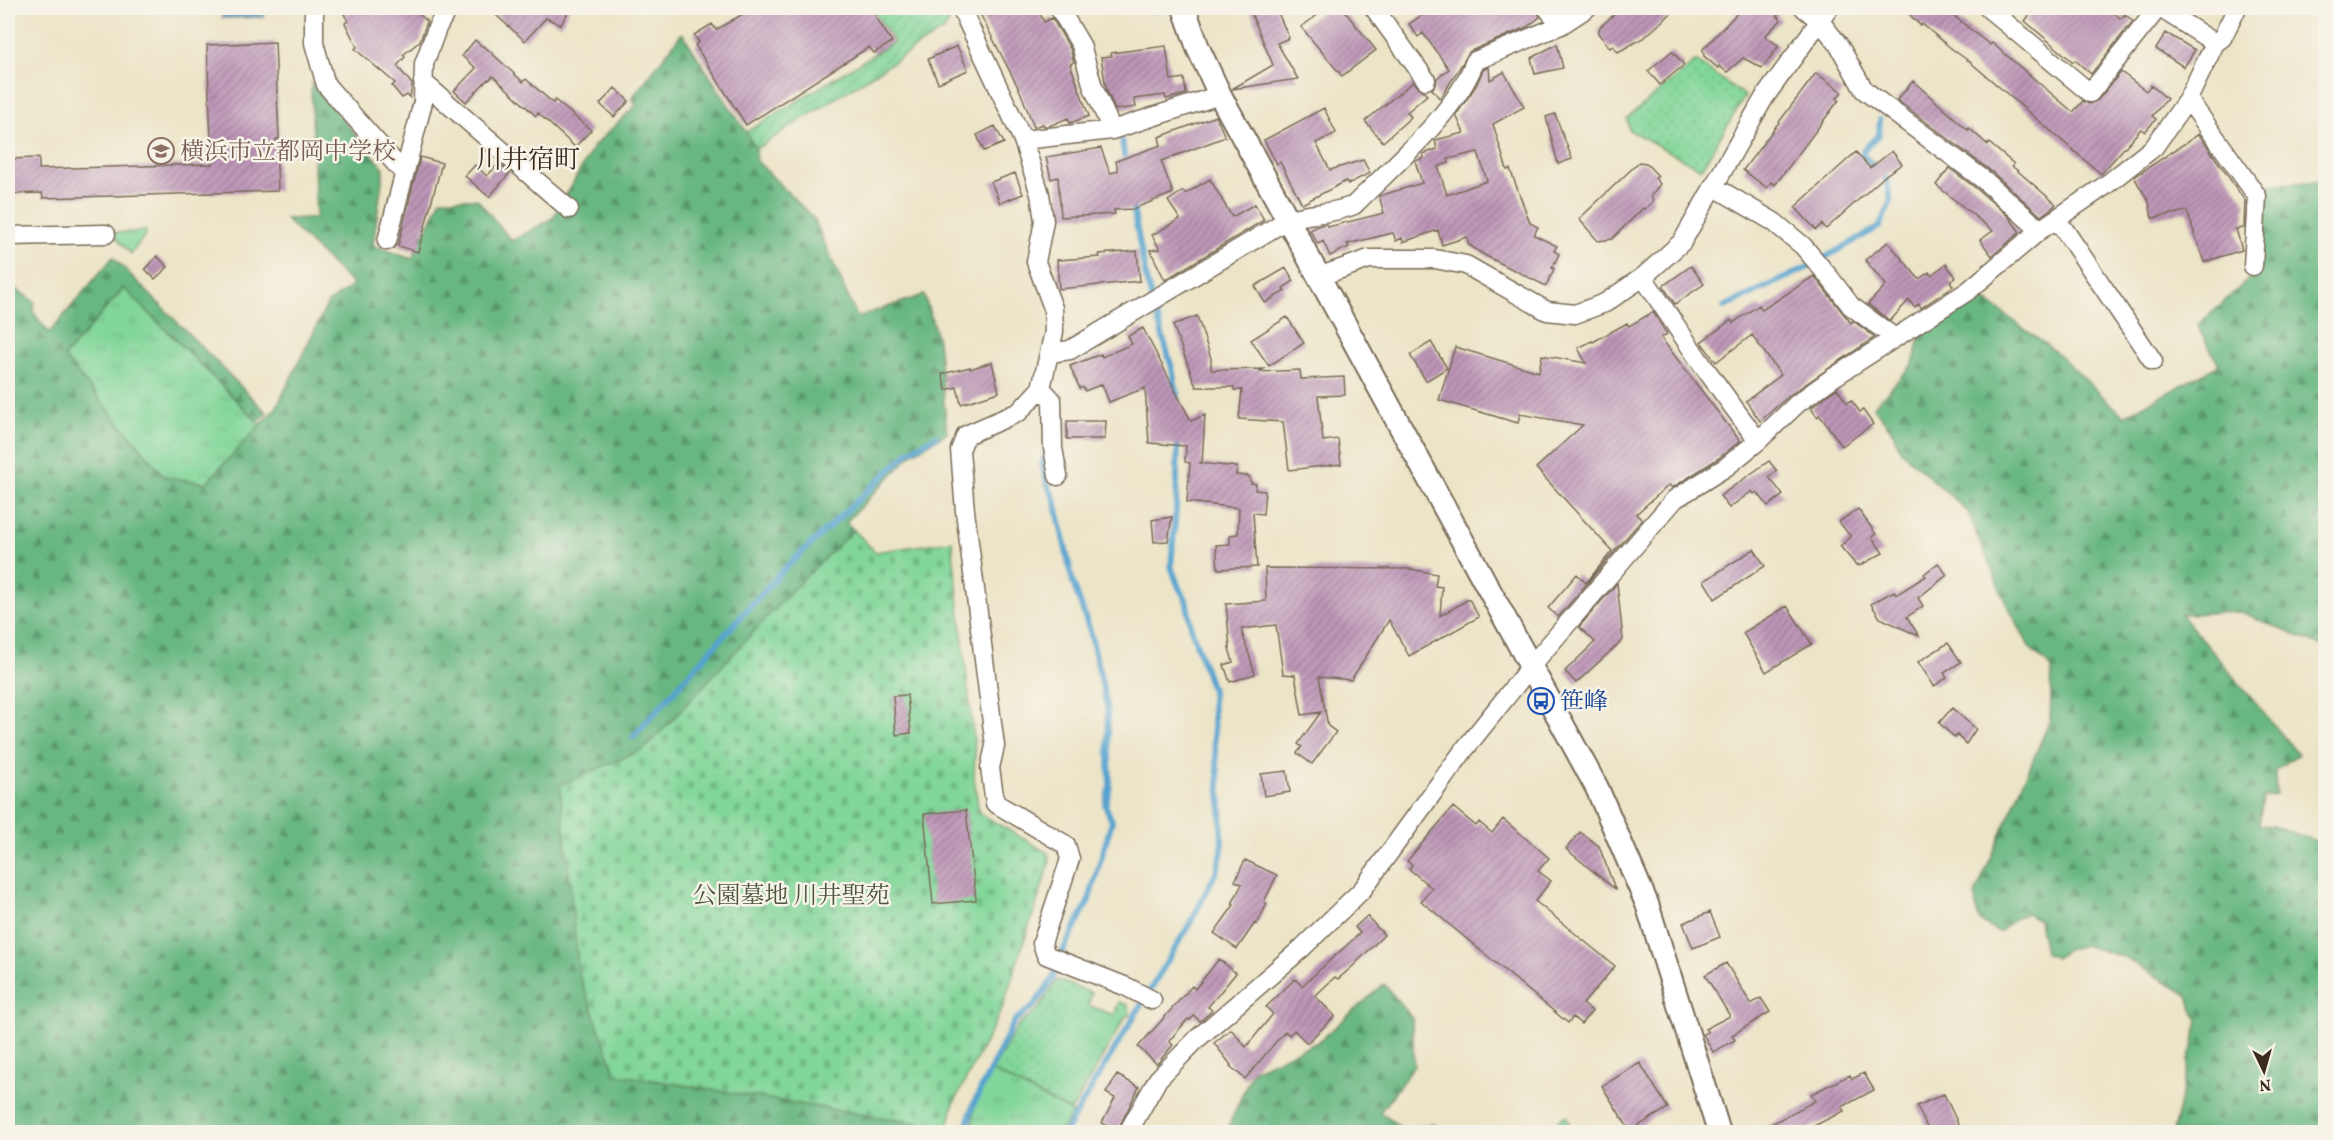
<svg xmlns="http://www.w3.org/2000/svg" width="2333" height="1140" font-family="Vollkorn,'Noto Serif JP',serif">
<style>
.grass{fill:url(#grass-tufts);stroke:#5e805c;stroke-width:1.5}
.forest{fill:url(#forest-firs);stroke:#527050;stroke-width:1.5}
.cemetery{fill:url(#cemetery-stones);stroke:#5e805c;stroke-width:1.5}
.park{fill:url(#park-dots);stroke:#5e805c;stroke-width:1.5}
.garden{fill:url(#garden-furrows);stroke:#5e805c;stroke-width:1.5}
.water{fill:url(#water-rules);stroke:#486676;stroke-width:1.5}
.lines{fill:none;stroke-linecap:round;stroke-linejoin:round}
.stream{stroke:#55a3cf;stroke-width:6}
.building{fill:url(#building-hatch);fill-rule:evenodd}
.minor-casing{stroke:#796b59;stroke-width:21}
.tertiary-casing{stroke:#796b59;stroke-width:26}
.minor{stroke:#fff;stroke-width:18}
.tertiary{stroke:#fff;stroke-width:22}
.labels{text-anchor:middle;stroke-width:5;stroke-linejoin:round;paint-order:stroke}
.education-label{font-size:24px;fill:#785e54;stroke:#f7f3e8;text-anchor:start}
.transit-label{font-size:24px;fill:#164399;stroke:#f7f3e8;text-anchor:start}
.park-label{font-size:24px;fill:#4c553d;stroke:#f7f3e8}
.neighbourhood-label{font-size:26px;fill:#3b2a1e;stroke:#f7f3e8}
</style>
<defs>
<pattern id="grass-tufts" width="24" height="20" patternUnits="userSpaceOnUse" patternTransform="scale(1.5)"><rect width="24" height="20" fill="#81d699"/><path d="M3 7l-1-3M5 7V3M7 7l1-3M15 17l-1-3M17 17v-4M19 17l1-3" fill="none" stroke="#70b883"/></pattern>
<pattern id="forest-firs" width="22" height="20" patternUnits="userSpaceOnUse" patternTransform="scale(1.5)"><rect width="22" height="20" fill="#68b781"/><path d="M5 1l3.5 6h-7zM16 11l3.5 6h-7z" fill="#579569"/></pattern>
<pattern id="cemetery-stones" width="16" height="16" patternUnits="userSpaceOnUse" patternTransform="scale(1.5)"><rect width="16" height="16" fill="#81d699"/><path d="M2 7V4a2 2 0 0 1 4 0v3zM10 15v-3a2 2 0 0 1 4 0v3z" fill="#70b883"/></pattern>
<pattern id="park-dots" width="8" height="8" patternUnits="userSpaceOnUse" patternTransform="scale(1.5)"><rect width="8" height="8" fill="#81d699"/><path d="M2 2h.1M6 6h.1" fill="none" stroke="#70b883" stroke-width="1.8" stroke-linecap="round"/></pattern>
<pattern id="garden-furrows" width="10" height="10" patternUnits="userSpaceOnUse" patternTransform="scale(1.5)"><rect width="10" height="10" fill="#81d699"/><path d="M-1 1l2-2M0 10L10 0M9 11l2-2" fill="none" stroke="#70b883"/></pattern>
<pattern id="water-rules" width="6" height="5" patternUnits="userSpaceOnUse" patternTransform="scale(1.5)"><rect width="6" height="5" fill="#55a3cf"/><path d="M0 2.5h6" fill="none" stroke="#4885a7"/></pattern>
<pattern id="building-hatch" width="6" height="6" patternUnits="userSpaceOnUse" patternTransform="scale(1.5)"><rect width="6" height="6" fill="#bd96b8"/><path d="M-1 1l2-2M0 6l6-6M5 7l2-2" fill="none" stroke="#9b7b95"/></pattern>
</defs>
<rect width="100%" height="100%" fill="#f7f3e8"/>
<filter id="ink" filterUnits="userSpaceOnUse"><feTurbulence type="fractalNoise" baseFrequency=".0167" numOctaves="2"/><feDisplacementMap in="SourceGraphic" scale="12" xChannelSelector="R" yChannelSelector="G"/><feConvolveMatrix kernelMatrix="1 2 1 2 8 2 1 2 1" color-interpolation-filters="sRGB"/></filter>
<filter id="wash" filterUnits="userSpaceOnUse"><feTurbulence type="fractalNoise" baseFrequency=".008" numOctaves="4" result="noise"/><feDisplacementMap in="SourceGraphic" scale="24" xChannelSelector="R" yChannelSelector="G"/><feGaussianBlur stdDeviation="1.35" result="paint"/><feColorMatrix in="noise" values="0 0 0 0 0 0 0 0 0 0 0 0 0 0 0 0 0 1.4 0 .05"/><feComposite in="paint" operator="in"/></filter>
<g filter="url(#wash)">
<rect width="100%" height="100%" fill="#ece4c6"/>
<path class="grass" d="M146 231V234L131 254 112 233Z
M124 288 261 425 206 483 165 477 63 357Z
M992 1071 1073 1113 1060 1132H967L972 1124 975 1105Z"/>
<path class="forest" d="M682 33 746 132 756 149V160L814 219 857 317 924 295 938 340 947 433 913 453 846 522 854 530 799 583 646 748 561 785 579 974 616 1074 958 1130 957 1132H8V284L35 302 33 312 49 333 113 257 267 413 258 422 124 288 64 357 165 477 206 483 276 408 328 303 353 285 285 219 316 218 311 83 384 168 373 245 412 259 441 199H477L512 241 553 218 594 146 636 105 632 98Z
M2325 181V648L2241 612 2181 614 2298 754 2275 771 2276 795 2263 797 2259 825 2274 826 2325 844 2326 1019H2322L2318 1044 2325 1082V1132H2173L2198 1021 2186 994 2126 958 2084 945 2067 950 2055 958 2045 953 2039 920 2026 913 2013 920 2000 932C1977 924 1976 918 1975 895L2050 720 2052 668 2030 648 2003 597 1968 512 1900 450 1893 432 1873 407 1913 364 1923 327 1973 291 2057 353 2124 416 2219 365 2197 326 2260 269 2261 185Z
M1384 984 1412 1018 1414 1066 1380 1112 1403 1129 1433 1124 1440 1132H1226L1253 1070 1318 1042Z"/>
<path class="cemetery" d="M854 530 875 552 952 541 975 752 974 777 979 813 1048 853 1050 862 1002 1009 953 1105 948 1128 616 1074 579 974 560 785 646 748 799 583Z"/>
<path class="park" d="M1696 61 1745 96 1701 169 1629 130 1627 118Z
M1057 980 1092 993 1088 1005 1114 1015 1119 1002 1128 1005 1130 1015 1126 1016 1071 1111 992 1071 1019 1024 1037 1011Z
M1566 1115 1573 1132H1543Z"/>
<path class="garden" d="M872 8H943L949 21 945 29 756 149 746 132 894 42Z"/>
<path class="water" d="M222 8H264V17L222 18Z"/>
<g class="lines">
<path class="stream" d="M1152 8 1157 11
M1122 141 1126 165
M1132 202 1147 283 1172 368 1178 399
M1724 307 1808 267 1879 227 1891 201 1886 179 1863 155V150L1879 135 1880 120
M633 737 781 572 910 451 936 436
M965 1132 973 1105 1015 1020 1033 1007 1052 980 1064 949 1089 900 1112 821 1105 805 1110 786 1107 706 1090 631 1073 583 1055 500 1047 483 1042 464 1046 453
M1065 1132 1192 920 1217 870 1222 852 1221 802 1214 739 1212 690 1192 631 1186 599 1179 588 1171 566 1176 510 1178 439"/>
</g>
<g id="blocks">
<path class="building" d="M356 8H414L427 22 420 41 403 55 405 57 397 66 412 84 410 98 407 95 402 98 392 86 395 83 355 49 357 47 345 23 348 21 344 14Z
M488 8H570L561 25 546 18 525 41Z
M753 8H870L892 42 874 53 869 47 746 125 695 45 699 42 694 35 712 24 716 30Z
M977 8H1037L1044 22 1052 18 1070 48 1074 62 1070 64 1089 116 1070 123 1068 118 1049 126H1044L1043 124 1034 127 1020 91Z
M1249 8H1276L1289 38 1277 43 1298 79 1232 89 1273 65Z
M1327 8H1342L1376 50 1342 76 1301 27Z
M1433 8H1536L1540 17 1527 27 1470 51 1440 99 1432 89 1436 84 1437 78 1449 69 1423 33 1418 37 1409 24Z
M1622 8H1677L1645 37 1618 52 1613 46 1610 48 1598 33 1600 27Z
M1742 8H1785L1777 15 1781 20 1765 36 1779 46 1762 68 1743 58 1727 72 1719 66 1718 68 1704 56 1703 49Z
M1903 8H1944L1990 45 1992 43 2073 112 2083 101 2089 104 2098 100 2121 72 2146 91 2151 85 2167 99 2152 116 2156 119 2145 132 2141 129 2101 174 1970 62 1952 49 1922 24 1921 26Z
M2035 8H2109L2121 19 2125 14 2133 21 2091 74 2075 60 2073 62 2025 21Z
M2166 33 2195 50 2184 67 2156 49Z
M475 40 483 47 484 46 523 82 526 79 553 103 555 100 591 130 575 147 538 113 536 116 493 76 489 80 488 79 466 102 454 91 476 68 462 56Z
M275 42 279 139H276L278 191 43 198 42 193 8 194V159L39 158V169L212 164 207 45Z
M1557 44 1563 68 1535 74 1531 58Z
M957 46 968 70 938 83 928 59Z
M1166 46 1171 80 1184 78 1186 94 1166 99 1165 95 1134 99 1136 107 1115 110 1106 88 1101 57 1112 56 1111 53Z
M1672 51 1684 65 1660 85 1648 71Z
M1489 67 1490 80 1504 72 1524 107 1493 124 1507 170 1510 169 1530 223 1538 227 1534 235 1557 246 1554 251 1559 254 1552 268 1554 269 1546 286 1486 256 1469 245 1467 237 1442 245 1438 230 1403 242 1402 238 1396 241 1393 233 1347 244 1349 247 1330 256 1323 241 1318 244 1310 230 1320 225 1326 224 1328 227 1384 213 1379 196 1422 183 1415 161 1424 158 1423 154 1437 149 1435 140 1464 133 1456 115 1476 86 1483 70ZM1478 152 1487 181 1447 195 1438 167 1449 163 1448 159Z
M1816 73 1842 92 1837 98 1839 100 1775 185 1771 182 1767 188 1743 170Z
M1913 81 1968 130 1969 128 1988 145 1989 143 2014 164 2012 166 2056 204 2053 207 2041 216 1991 171 1897 100Z
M1413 82 1427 95 1407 112 1411 117 1383 142 1365 121Z
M615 88 629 101 614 117 600 104Z
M1324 108 1336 133 1316 143 1330 170 1363 160 1370 173 1348 184 1346 181 1302 204 1280 162 1277 164 1264 140Z
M1555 114 1572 159 1558 164 1546 117Z
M1216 116 1225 137 1161 161 1173 193 1133 209 1114 210 1115 214 1061 217 1058 177 1051 179 1046 157 1101 148 1110 173 1118 171 1116 161 1161 145 1159 137Z
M995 126 1004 143 984 151 977 135Z
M2199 134 2245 201 2244 228 2236 229 2242 250 2204 262 2187 211 2152 218 2149 202 2134 177Z
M1892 151 1902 164 1887 174 1826 229 1822 224 1816 230 1795 207 1856 152 1870 168Z
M420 157 442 163 418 252 398 246Z
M1639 162 1646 163 1658 176 1655 178 1660 184 1651 196 1653 201 1645 209 1643 208 1612 239 1598 241 1579 219Z
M499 163 510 173 489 197 465 176 475 165 487 176Z
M1949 168 1977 189 2009 217 2020 232 1992 256 1980 240 1993 231 1936 185Z
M1015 173 1023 194 1000 203 991 182Z
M1210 179 1232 217 1255 204 1264 220 1165 280 1150 250 1160 249 1152 235 1180 219 1168 201 1183 191 1185 194Z
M1888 242 1919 279 1929 272 1931 275 1946 264 1956 277 1950 281 1953 286 1921 308 1919 304 1914 307 1909 300 1890 321 1868 304 1886 285 1865 260Z
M1137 251 1140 281 1059 289 1057 260 1100 257 1099 254Z
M157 256 168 267 155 279 145 269Z
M1691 266 1704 284 1675 304 1663 286Z
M1286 268 1294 281 1283 288 1285 291 1265 303 1255 286Z
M1814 276 1851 323 1853 321 1875 337 1791 394 1760 421 1746 401 1781 375 1752 335 1716 362 1701 342 1731 320 1733 323 1759 305 1762 310Z
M1653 312 1667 334 1661 338 1740 441 1719 458 1672 488 1669 485 1636 514 1642 520 1639 523 1558 617 1548 608 1577 574 1586 583 1612 551 1536 468 1583 425 1520 414 1518 423 1439 400 1455 347 1539 372 1542 355 1586 363 1578 348 1592 341 1593 342 1627 323 1629 326Z
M1197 316 1211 358V370L1264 369 1259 372 1300 370 1301 379 1344 377 1345 395 1318 396 1323 441 1338 439 1341 464 1289 470 1283 422 1239 419 1242 390H1234V387H1196L1173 325Z
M1287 317 1304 343 1269 366 1251 340Z
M1143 328 1191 421 1205 415 1202 463H1199L1237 467 1236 475 1249 476 1251 483 1256 484 1255 490 1265 491 1263 514 1253 513 1257 567 1218 569 1216 545 1230 544V535L1238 534 1239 508 1187 502 1190 463 1185 462 1186 446 1149 443 1145 388 1109 402 1102 384 1085 391 1083 387 1080 389 1070 366 1101 354 1102 357 1132 344 1128 336Z
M1431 342 1447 368 1426 381 1410 355Z
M992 362 999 392 961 404 957 387 946 390 942 374 970 367V369Z
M1837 388 1847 403 1851 400 1860 412 1863 410 1873 424 1842 446 1824 421 1819 415 1817 417 1811 408Z
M1067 421H1106L1105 439H1067Z
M1769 461 1777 471 1769 477 1783 495 1768 506 1757 492 1754 494 1752 491 1729 508 1720 496Z
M1858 509 1876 534 1872 537 1883 553 1859 566 1858 564 1856 565 1840 546 1851 537 1839 522Z
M1172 517 1168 541 1154 542 1152 520Z
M1754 549 1765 566 1715 599 1704 581Z
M1938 563 1947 575 1918 598 1923 606 1907 617 1919 636 1880 618 1871 604 1894 591 1896 595 1926 576 1924 574Z
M1265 568 1410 569 1437 574 1435 586 1442 587 1440 616 1469 599 1479 617 1409 656 1389 620 1351 680 1319 677 1328 726 1336 732 1312 764 1297 753 1302 747 1298 744 1321 712 1302 715 1295 675 1283 674 1276 625 1241 629 1255 674 1230 682 1224 665 1233 662 1229 648H1230L1226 604 1266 601Z
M1617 583 1623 640 1576 683 1565 671 1595 642 1579 627Z
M1787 606 1812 644 1766 672 1743 633Z
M1948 643 1961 662 1944 673 1947 678 1934 686 1918 662Z
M907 695 911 733 896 735 893 696Z
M1952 708 1976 729 1966 744 1957 735 1955 738 1939 723Z
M1287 771 1290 792 1264 796 1261 774Z
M1453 807 1476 826 1479 822 1492 833 1503 819 1549 858 1538 871 1551 881 1535 901 1615 966 1583 1004 1592 1011 1581 1024 1573 1017 1568 1023 1421 901 1432 888 1409 869 1412 865 1407 861Z
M966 810 976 900 933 904 924 814Z
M1580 832 1599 846 1615 889 1566 849Z
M1245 860 1277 875 1264 902 1267 904 1257 924 1255 923 1237 949 1214 933 1234 905 1232 904 1242 884 1235 881Z
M1710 912 1720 937 1693 948 1683 923Z
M1367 916 1384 935 1353 966 1338 979 1335 977 1315 996 1335 1016 1307 1043 1294 1030 1289 1035 1285 1031 1245 1079 1230 1066 1231 1065 1214 1043 1231 1029 1246 1047 1273 1014 1266 1007 1295 979 1302 986 1360 933 1355 927Z
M1219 959 1236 973 1208 1007 1212 1010 1208 1014 1200 1021 1194 1016 1190 1020 1188 1019 1169 1041 1173 1045 1157 1064 1138 1047 1192 986 1195 989Z
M1726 963 1751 1004 1761 998 1770 1012 1732 1035 1735 1040 1713 1052 1703 1034 1708 1032 1705 1029 1730 1016 1705 975Z
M1640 1063 1668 1108 1630 1131 1602 1086Z
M1864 1073 1874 1090 1842 1107 1844 1111 1802 1132H1756L1815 1101 1811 1094 1850 1075 1852 1079Z
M1117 1075 1139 1087 1117 1131 1102 1123 1115 1098 1106 1093Z
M1944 1094 1962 1132H1929L1917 1106Z"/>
</g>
</g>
<g filter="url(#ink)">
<use href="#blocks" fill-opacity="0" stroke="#796b59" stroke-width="1.5"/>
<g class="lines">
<defs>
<path id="minor" d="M314 8V43L326 85 404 173
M961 8 1023 140 1040 194 1044 221 1036 262 1053 308 1054 332 1041 388 1019 412 966 435 960 450 965 511 995 746 990 768 995 803 1066 845 1070 859 1042 943 1046 955 1127 987 1152 1000
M1059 8 1081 45 1093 87 1112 130
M1374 8 1426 80
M1547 8 1561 25
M1804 8 1819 20 1838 44 1864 90 1984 180 2040 230
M1988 8 2090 93 2158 8
M2160 8 2215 43
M423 82 569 209
M2188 99 2257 196 2253 266
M1023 140 1112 130 1220 95
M1713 186 1774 222 1803 246 1830 278 1851 306 1895 338
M2057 219 2153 361
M8 236 106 234
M387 241 423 102 424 64 437 28 448 8
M1318 277 1369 259H1435L1466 265 1547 311 1575 314 1605 303 1643 277 1682 242 1764 98 1829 8
M1643 277 1699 360 1758 441
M1050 353 1070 350 1287 220C1309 212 1332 215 1354 205 1392 167 1457 112 1475 61L1561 25 1587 8
M1041 388 1052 400 1053 448 1058 476
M1128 1132 1158 1079 1198 1038 1302 948 1362 890 1464 750 1530 667 1675 499 1726 467 1758 441 1798 403 1831 379 1968 291 2040 230 2106 185 2154 147 2188 99 2215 43 2222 38 2237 8"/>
<path id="tertiary" d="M1184 8 1198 48 1220 95 1597 788 1647 904 1719 1132"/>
</defs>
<use href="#minor" class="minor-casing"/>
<use href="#tertiary" class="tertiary-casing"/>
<use href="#minor" class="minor"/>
<use href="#tertiary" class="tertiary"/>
</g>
</g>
<defs>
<symbol id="school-ring" viewBox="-11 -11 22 22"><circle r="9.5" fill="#f7f3e8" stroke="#8d6e63" stroke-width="1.5"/><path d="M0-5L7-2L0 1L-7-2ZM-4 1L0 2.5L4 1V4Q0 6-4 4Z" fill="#8d6e63"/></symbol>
<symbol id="bus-ring" viewBox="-11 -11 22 22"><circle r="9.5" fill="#f7f3e8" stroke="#1a4fb4" stroke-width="1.5"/><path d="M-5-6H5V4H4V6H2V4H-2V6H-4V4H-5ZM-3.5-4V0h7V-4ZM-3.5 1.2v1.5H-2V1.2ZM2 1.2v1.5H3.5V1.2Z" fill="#1a4fb4"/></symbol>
</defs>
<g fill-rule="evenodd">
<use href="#school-ring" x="146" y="136" width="30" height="30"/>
<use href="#bus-ring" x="1526" y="686" width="30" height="30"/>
</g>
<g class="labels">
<g class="education-label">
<text x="180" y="159">横浜市立都岡中学校</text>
</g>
<g class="transit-label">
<text x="1560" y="709">笹峰</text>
</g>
<g class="park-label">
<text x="791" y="903">公園墓地 川井聖苑</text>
</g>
<g class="neighbourhood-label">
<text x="528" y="168">川井宿町</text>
</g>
</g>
<rect width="2333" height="1140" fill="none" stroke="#f7f3e8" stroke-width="30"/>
<g transform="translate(2264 1071) rotate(175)" stroke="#f7f3e8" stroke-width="4.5" paint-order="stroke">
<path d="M0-4.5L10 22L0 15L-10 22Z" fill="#3b2a1e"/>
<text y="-9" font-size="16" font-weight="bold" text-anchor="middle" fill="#3b2a1e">N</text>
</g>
</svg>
